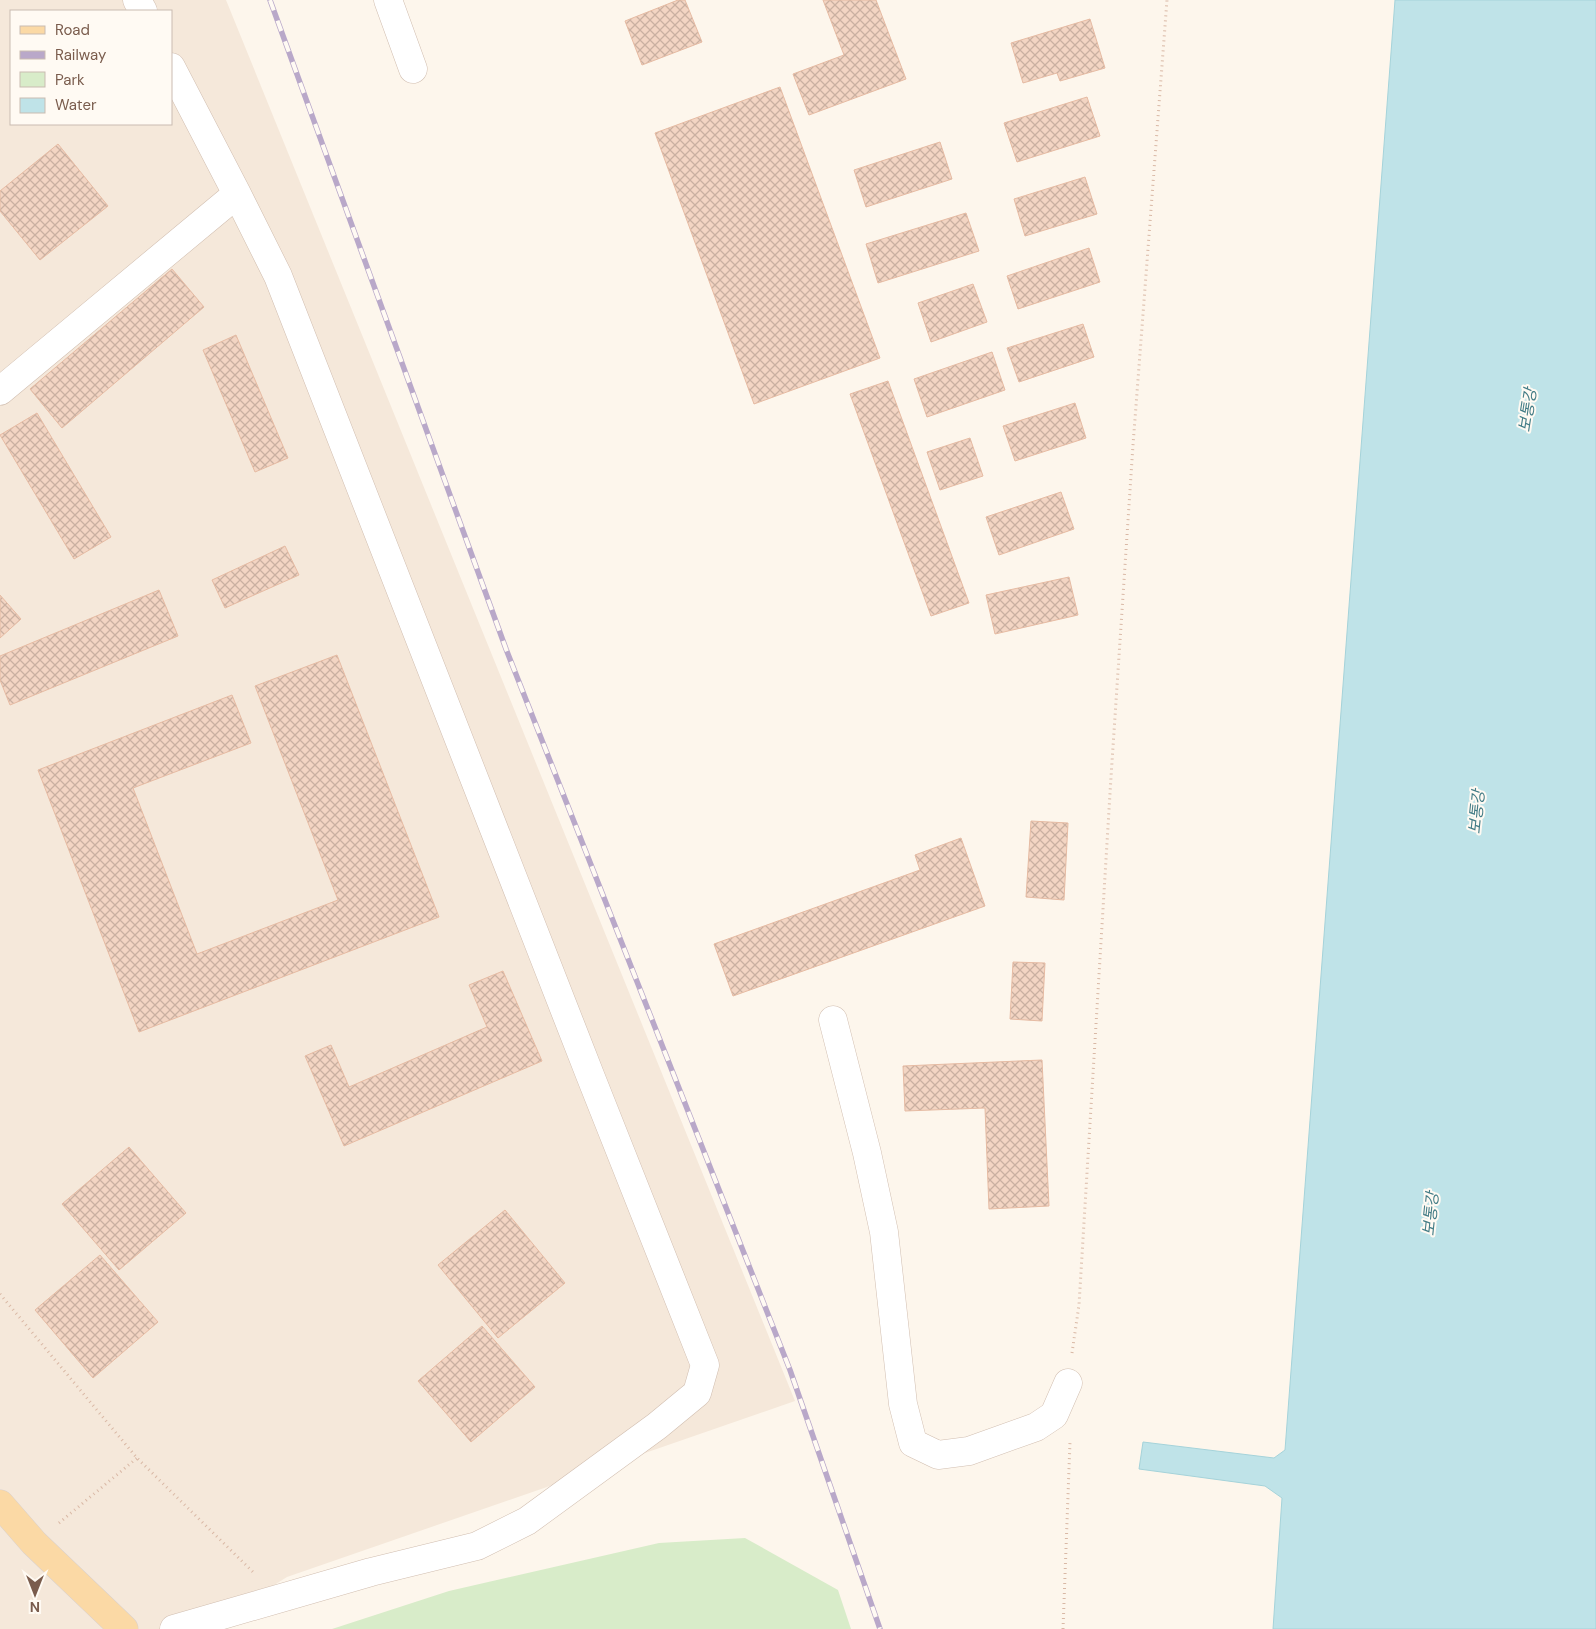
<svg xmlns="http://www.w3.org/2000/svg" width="1596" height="1629" font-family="'DM Sans','Noto Sans KR',sans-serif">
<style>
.residential{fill:#f5e8da;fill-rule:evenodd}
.park{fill:#d8ecc9}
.water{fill:#bfe3e8;stroke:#a5d3da}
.building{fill:url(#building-cross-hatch);stroke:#e6bba3}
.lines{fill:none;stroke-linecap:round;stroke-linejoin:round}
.minor-casing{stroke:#d1beb0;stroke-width:29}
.major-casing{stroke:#dad1cd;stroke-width:29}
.path{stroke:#d9b8a5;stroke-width:3;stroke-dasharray:1 4;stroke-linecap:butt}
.minor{stroke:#fff;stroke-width:28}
.major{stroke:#fbd9a5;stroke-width:28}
.rail-casing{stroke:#b9a8c9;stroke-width:5.5}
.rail{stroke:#fffaf3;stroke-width:4;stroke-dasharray:11;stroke-linecap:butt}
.labels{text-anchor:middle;stroke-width:4;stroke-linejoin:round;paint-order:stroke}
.water-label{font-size:16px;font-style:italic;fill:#437c86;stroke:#fffaf3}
</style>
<defs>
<pattern id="building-cross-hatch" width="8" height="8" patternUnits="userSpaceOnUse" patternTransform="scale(1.25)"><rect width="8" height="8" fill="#f3d5c3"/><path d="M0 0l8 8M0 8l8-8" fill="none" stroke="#cab0a1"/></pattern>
</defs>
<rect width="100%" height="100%" fill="#fdf6ec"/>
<path class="residential" d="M0 0H226L795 1401 287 1577 204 1629H0ZM11 11H171V124H11Z"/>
<path class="park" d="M745 1538 838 1590 851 1629H332L449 1591 659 1543Z"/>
<path class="water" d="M1395 0H1596V1629H1273L1282 1498 1265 1486 1139 1469 1143 1442 1274 1458 1285 1450Z"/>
<path class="building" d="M678 0H685L702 42 642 65 625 21Z
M823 0H876L906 79 809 115 793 74 844 55Z
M1090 19 1105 68 1060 81 1057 73 1023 83 1011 43Z
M780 87 880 358 754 404 655 133Z
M1087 97 1100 136 1017 162 1004 123Z
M940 142 952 179 866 207 854 170Z
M58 144 108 206 40 260 0 211V191Z
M1085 177 1097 214 1025 236 1014 199Z
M966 213 979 251 878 283 866 244Z
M1089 248 1100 282 1018 309 1007 276Z
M172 269 204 307 62 428 30 389Z
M973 284 987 322 931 342 918 303Z
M1083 324 1094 357 1019 382 1007 348Z
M236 335 288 458 255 472 203 350Z
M992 352 1005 390 927 417 914 379Z
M888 381 969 603 931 616 850 394Z
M1075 403 1086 438 1015 461 1003 426Z
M37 413 111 537 74 559 0 435Z
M970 438 983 476 940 490 927 452Z
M1061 492 1074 529 999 555 986 517Z
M285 546 299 575 225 608 212 580Z
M1069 577 1078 615 995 634 986 595Z
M159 590 178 636 10 705 0 680V656Z
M0 595 21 619 0 638Z
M337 655 439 917 139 1032 38 770 232 695 251 743 133 788 197 954 338 900 255 686Z
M1031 821 1068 823 1064 900 1026 897Z
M961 838 985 906 733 996 714 944 920 870 915 855Z
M1013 962 1045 963 1042 1021 1010 1019Z
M503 971 542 1061 344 1146 305 1056 331 1045 349 1087 487 1027 469 985Z
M1042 1060 1049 1206 989 1209 985 1108 905 1111 903 1066Z
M129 1147 186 1213 119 1270 62 1204Z
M505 1210 565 1283 498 1338 438 1265Z
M100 1255 158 1322 93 1378 35 1310Z
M482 1326 535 1387 471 1442 418 1381Z"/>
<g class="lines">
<defs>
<path id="minor" d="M137 0 143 11
M388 0 413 69
M0 391 237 194 171 67
M833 1020 867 1153 884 1232 903 1404 913 1443 938 1455 969 1451 1036 1427 1054 1415 1068 1383
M174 1629 371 1572 477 1546 527 1521 657 1426 697 1393 705 1365 590 1075 278 276 237 194"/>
<path id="major" d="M0 1504 34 1543 124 1629"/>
</defs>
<use href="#minor" class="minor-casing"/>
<use href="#major" class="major-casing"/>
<path class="path" d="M0 1294 137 1458 254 1573
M1072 1353 1079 1305 1111 777 1133 445 1167 0
M59 1523 137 1458
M1063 1629 1070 1442"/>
<use href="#minor" class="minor"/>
<use href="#major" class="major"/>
<defs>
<path id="rail" d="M270 0 506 649 790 1370 880 1629"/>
</defs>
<use href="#rail" class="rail-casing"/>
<use href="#rail" class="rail"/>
</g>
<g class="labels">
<g class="water-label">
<text transform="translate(1527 410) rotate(-81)" y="6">보통강</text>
<text transform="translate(1476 812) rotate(-84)" y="6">보통강</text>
<text transform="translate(1430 1214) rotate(-84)" y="6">보통강</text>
</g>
</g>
<rect x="10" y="10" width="162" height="115" fill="#fffaf3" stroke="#cabbb1"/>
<rect x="20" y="26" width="25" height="8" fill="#fbd9a5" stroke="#cabbb1"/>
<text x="55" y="35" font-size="15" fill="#7a5c4d">Road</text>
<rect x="20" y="51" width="25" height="8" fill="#b9a8c9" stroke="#cabbb1"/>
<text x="55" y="60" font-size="15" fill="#7a5c4d">Railway</text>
<rect x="20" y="72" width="25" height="15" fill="#d8ecc9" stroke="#cabbb1"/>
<text x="55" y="85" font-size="15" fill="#7a5c4d">Park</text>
<rect x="20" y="98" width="25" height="15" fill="#bfe3e8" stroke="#cabbb1"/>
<text x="55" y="110" font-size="15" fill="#7a5c4d">Water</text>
<g transform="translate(35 1594) rotate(180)" stroke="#fffaf3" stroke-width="4" paint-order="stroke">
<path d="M0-4L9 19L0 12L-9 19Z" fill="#7a5c4d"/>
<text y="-8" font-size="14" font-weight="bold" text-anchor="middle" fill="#7a5c4d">N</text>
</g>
</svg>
